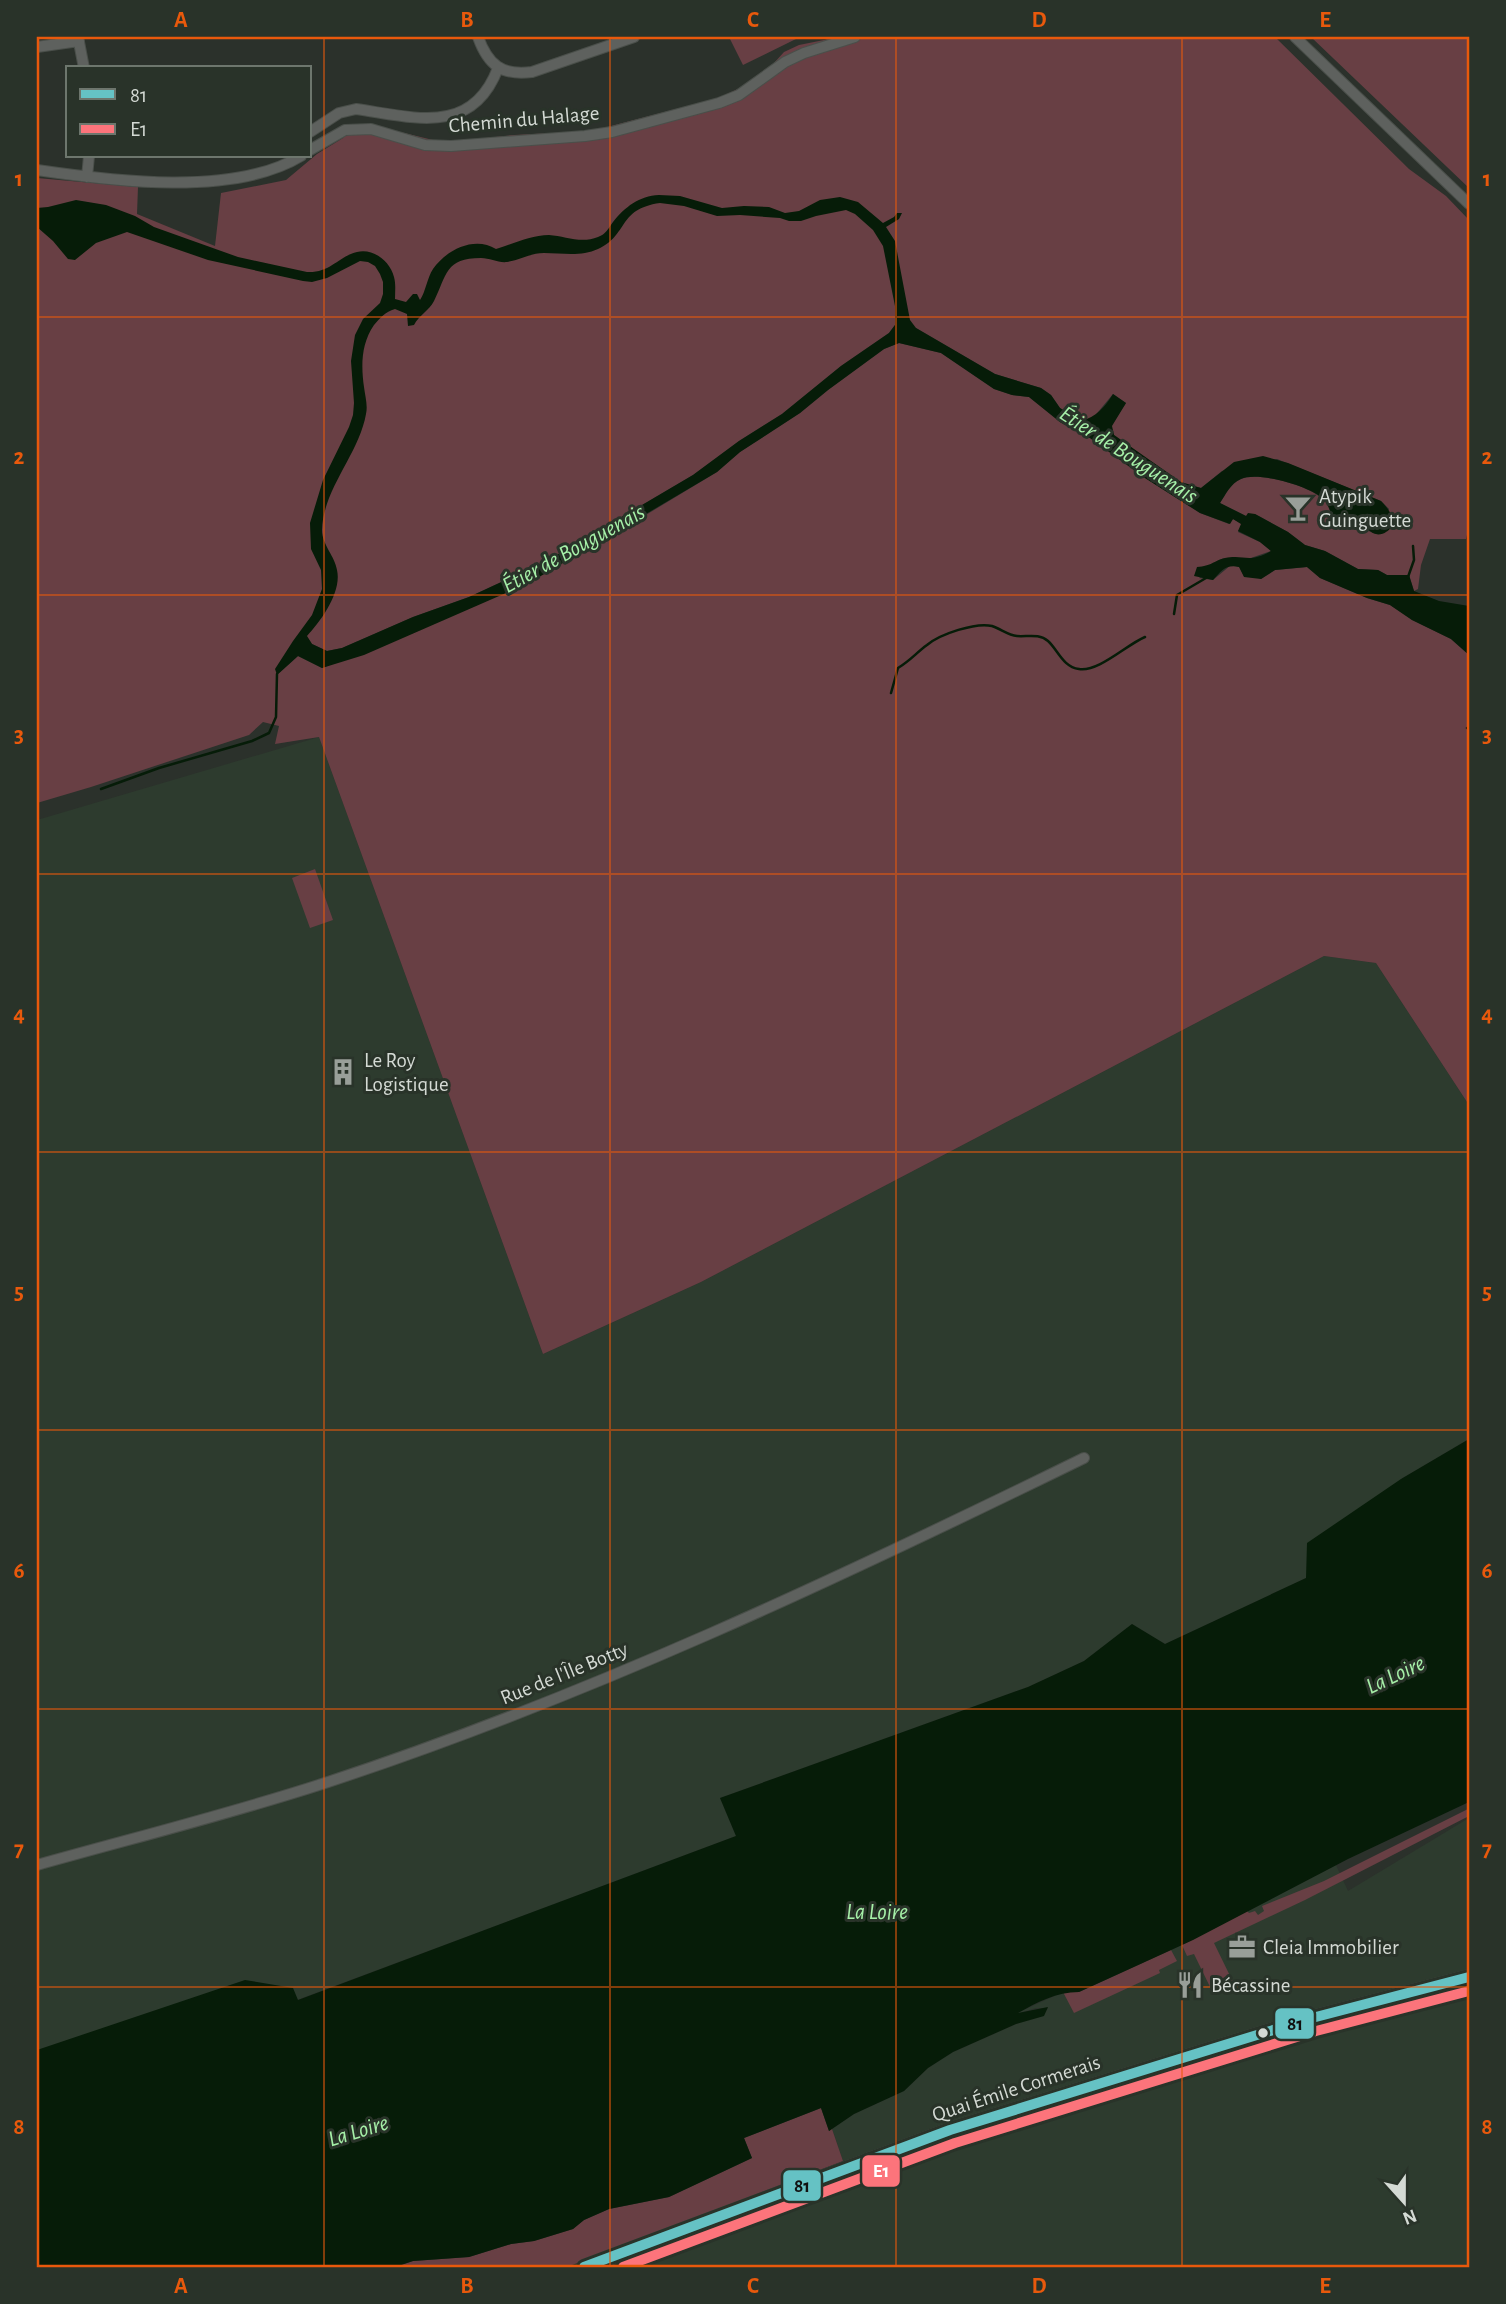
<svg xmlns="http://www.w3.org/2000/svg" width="1506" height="2304" font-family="'Alegreya Sans',sans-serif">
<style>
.built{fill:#2d3b2e}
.green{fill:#683f44}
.water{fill:#061c08;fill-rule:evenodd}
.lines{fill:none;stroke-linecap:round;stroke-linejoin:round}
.stream{stroke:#061c08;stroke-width:2.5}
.street-casing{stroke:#4a4f4a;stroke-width:12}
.secondary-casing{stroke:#4a4f4a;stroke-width:16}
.street{stroke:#5e615e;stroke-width:10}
.secondary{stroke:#5e615e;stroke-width:14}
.bus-1-casing{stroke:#293329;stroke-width:16}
.bus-2-casing{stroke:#293329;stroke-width:16}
.bus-1{stroke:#65c2c4;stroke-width:10}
.bus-2{stroke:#fc747b;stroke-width:10}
.grid{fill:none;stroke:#e8590c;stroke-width:2;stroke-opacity:0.55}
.bus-dot{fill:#d4dad4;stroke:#293329;stroke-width:2.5}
.labels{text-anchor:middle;stroke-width:6;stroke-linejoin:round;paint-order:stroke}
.street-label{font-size:21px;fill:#d4dad4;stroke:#293329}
.poi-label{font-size:21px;fill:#d4dad4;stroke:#293329;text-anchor:start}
.water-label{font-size:23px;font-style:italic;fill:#a6f0a8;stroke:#293329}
.line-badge{stroke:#293329;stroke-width:2.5}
.badge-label{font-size:19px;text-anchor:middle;font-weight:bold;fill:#fff}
.pale-badge-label{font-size:19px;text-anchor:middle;font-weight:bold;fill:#111}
.neatline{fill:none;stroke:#e8590c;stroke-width:2.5}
.grid-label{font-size:23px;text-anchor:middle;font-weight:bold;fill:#e8590c}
</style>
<rect width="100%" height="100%" fill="#2b312b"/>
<path class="built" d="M319 737 543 1354 701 1282 1324 956 1376 963 1469 1105V1439L1401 1479 1306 1578 1165 1644 1132 1624 1084 1661 1028 1687 720 1798 736 1836 297 2000 292 1988 37 2050V820Z
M1469 1818V2267H567L843 2161 832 2129 854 2114 904 2091 928 2068 953 2052 1016 2024 1043 2016 1048 2008H1036L1013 2015 1063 1992H1079L1193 1940 1336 1865 1348 1891Z"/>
<path class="green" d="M729 37H800L743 65Z
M839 37H1275L1409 169 1446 196 1469 220V526L1466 539H1430L1421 565 1418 589 1414 591 1409 575H1387L1378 570 1358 569 1325 551 1305 545 1288 532 1255 514 1246 516 1220 503C1226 494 1230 484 1241 479 1259 471 1312 486 1325 501 1328 505 1330 511 1332 516L1376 534 1389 509 1381 501 1277 459 1222 471 1201 488 1181 483 1114 435 1111 426 1126 403 1113 394 1093 418 1081 421 1060 408 1051 395 1041 388 995 374 916 328 895 325 889 333 841 366 782 414 739 441 693 475 547 561 469 597 413 617 342 648 327 651 312 644 307 637 277 675 298 656 322 668 343 660 601 542 717 472 740 452 800 413 828 390 884 349 899 343 941 353 994 389 1012 395 1029 397 1060 422 1090 438 1145 478 1200 513 1229 524 1233 519 1242 524 1238 532 1260 542 1271 551 1245 560 1235 557 1221 559 1199 578 1213 580 1231 565 1239 567 1261 579 1275 570 1307 567 1320 578 1367 598 1390 605 1412 620 1451 639 1469 655V1105L1376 963 1324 956 701 1282 543 1354 319 737 275 744 279 726 263 722 249 735 91 787 37 803V178L138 187 137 214 215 246 221 193 286 180 317 154 343 138 350 125H371L433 140H465L514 135 592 131 718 98 740 88 774 63 784 52 799 45Z
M1311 37H1469V188Z
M315 869 333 920 310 928 292 878Z
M1468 1809 1469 1816 1305 1900 1214 1943 1233 1982 1226 1990 1213 1993 1194 1954 1187 1956 1182 1945 1247 1911 1249 1913 1255 1911 1258 1915 1264 1911 1262 1906 1324 1881Z
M1171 1950 1177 1961 1159 1970 1160 1973 1074 2013 1063 1992H1079Z
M821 2108 829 2131 832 2129 843 2161 567 2267H395L413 2261 469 2257 511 2244 534 2241 573 2229 584 2220 609 2209 669 2197 752 2158 744 2138Z"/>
<path class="water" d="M659 195 680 196 722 208 744 206 769 207 785 213 799 211 820 200 840 197 858 202 883 223 894 217 897 213H902L899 219 886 227 895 241 910 320 916 328 995 374 1041 388 1051 395 1060 408 1081 421C1096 417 1105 407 1113 394L1126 403 1112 426 1114 435 1181 482 1201 488 1234 462 1263 456 1288 463 1381 501C1389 509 1400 524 1386 532 1384 534 1378 535 1376 534 1371 533 1367 528 1362 527 1354 524 1348 525 1341 524 1331 522 1331 509 1326 502 1315 487 1258 471 1241 479 1230 484 1226 494 1220 503L1246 516 1248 513 1255 514 1288 532 1305 545 1325 551 1358 569 1378 570 1387 575H1409L1414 591 1439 601 1469 606V655L1451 639 1412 620 1390 605 1367 598 1320 578 1307 567 1275 570 1261 579 1244 577 1239 567C1226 564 1221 571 1213 580L1194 576 1197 567C1212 566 1213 561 1225 558 1245 554 1248 564 1271 551L1260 542 1238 531 1241 524 1233 519 1230 524 1200 513 1145 478 1090 438 1060 422 1029 397 1012 395 994 389 941 353 899 343 884 349 828 390 800 413 740 452 717 472 529 583 364 655 322 668 298 656 277 675 275 669 293 641 312 615 322 589 321 570 311 549 310 523 323 480 349 427 353 415 354 403 351 361 355 335 363 319 380 303 383 294V282L380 274 375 266 368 262 360 261 327 278 312 282 303 281 208 260 127 232 96 243 75 260 68 259 53 241 37 227V208L48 207 76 200 106 205 135 216 154 227 238 257 307 272C331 273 337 257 357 252 373 248 390 261 394 277 396 284 395 292 395 299L406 302 413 294H417L420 300C426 291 427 278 433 269 447 249 475 236 496 249 513 244 531 235 549 235 565 236 581 244 598 237 606 234 608 229 613 222 625 207 639 196 659 195ZM660 203 684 206 717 216 740 215 780 218 789 221H801L816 216 846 210 855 214 873 230 883 246 895 306V325L889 333 841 366 782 414 739 441 693 475 547 561 469 597 413 617 342 648 327 651 312 644 307 636C321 621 342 592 337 570 335 556 322 545 322 530 323 489 359 454 366 414 368 405 365 396 364 387 361 366 361 344 374 325 380 318 385 312 395 309L407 314 408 326 414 325C419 315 429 311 434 301 447 275 445 258 481 258 490 258 498 263 507 262 520 260 531 253 544 253 562 253 581 257 598 249 629 235 617 209 660 203Z
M1469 1439V1802L1348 1859 1193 1940 1079 1992C1056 1992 1038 2002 1018 2013L1048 2007 1044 2016 1016 2024 953 2052 928 2068 904 2091 854 2114 829 2131 821 2108 744 2138 752 2158 669 2197 609 2209 584 2220 573 2229 534 2241 511 2244 469 2257 413 2261 395 2267H37V2050L245 1980 293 1988 298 2000 736 1836 720 1798 1028 1687 1084 1661 1132 1624 1165 1644 1306 1578 1307 1543 1401 1479Z"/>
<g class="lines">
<path class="stream" d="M1408 577 1414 560 1413 546
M1174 614 1177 595 1206 578
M891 693 898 668C911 660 916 653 927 645 940 634 976 622 992 626 1001 629 1008 635 1017 636 1027 637 1039 633 1048 641 1058 650 1063 667 1079 669 1099 672 1126 645 1145 637
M1467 728 1469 727
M101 789 159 768 252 741 269 733 276 717 277 674"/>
<defs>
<path id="street" d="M78 37 84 68
M478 37C488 65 502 76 532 72L634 37
M1295 37 1469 204
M37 47 79 41
M310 132 339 113 356 109C413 117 472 137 498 68
M310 150 345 130 371 129 425 145 451 146 585 136 612 132 719 103 739 95 785 62 804 53 855 37
M37 170C112 181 234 197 301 156
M87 177 89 156
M37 1865C133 1838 230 1814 325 1783 587 1697 837 1579 1084 1458"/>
<path id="secondary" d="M584 2267 950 2130 1312 2018 1469 1977"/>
</defs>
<use href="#street" class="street-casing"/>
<use href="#secondary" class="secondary-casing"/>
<use href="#street" class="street"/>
<use href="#secondary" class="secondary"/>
<defs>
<path id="bus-1" d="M584 2267 950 2130 1312 2018 1469 1977"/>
<path id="bus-2" d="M623 2267 955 2143 1316 2031 1469 1991"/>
</defs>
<use href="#bus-1" class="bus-1-casing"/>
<use href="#bus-2" class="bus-2-casing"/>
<use href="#bus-1" class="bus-1"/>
<use href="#bus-2" class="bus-2"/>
</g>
<path class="grid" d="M324 37V2267M610 37V2267M896 37V2267M1182 37V2267M37 317H1469M37 595H1469M37 874H1469M37 1152H1469M37 1430H1469M37 1709H1469M37 1987H1469"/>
<defs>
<symbol id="bar-bare" viewBox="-9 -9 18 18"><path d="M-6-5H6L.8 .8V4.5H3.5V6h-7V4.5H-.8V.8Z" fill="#999f99" stroke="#293329" stroke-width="2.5" paint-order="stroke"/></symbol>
<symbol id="building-bare" viewBox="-9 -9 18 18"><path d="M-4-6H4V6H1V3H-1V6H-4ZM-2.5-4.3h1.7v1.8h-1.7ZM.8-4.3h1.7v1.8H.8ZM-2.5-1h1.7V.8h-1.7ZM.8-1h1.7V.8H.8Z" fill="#999f99" stroke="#293329" stroke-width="2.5" paint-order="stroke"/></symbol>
<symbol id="office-bare" viewBox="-9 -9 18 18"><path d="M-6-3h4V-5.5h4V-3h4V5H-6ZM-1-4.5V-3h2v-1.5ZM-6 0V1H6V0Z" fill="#999f99" stroke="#293329" stroke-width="2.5" paint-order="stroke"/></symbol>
<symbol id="restaurant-bare" viewBox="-9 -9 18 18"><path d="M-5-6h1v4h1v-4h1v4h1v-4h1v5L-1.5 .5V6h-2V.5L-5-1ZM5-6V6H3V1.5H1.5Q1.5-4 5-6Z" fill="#999f99" stroke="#293329" stroke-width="2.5" paint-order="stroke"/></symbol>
</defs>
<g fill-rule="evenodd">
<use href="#bar-bare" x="1279" y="489" width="38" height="38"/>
<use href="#building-bare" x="324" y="1053" width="38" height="38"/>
<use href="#office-bare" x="1223" y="1928" width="38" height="38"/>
<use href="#restaurant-bare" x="1171" y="1966" width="38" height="38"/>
</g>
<circle class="bus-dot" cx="1263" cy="2033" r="6"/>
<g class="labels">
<g class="street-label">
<text transform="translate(524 119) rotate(-5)" y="7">Chemin du Halage</text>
<text transform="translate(564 1673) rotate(-22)" y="7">Rue de l'Île Botty</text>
<text transform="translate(1016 2088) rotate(-18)" y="7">Quai Émile Cormerais</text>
</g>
<g class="poi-label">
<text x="1319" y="503">Atypik<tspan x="1319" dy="24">Guinguette</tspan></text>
<text x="364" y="1067">Le Roy<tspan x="364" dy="24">Logistique</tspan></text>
<text x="1263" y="1954">Cleia Immobilier</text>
<text x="1211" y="1992">Bécassine</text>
</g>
<g class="water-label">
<text transform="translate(1129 454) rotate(33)" y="8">Étier de Bouguenais</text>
<text transform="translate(573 548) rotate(-29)" y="8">Étier de Bouguenais</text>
<text transform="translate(1395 1674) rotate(-25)" y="8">La Loire</text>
<text x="877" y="1919">La Loire</text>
<text transform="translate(358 2130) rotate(-17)" y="8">La Loire</text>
</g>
</g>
<g class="line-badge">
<rect x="1274" y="2007" width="41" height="33" rx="7" fill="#65c2c4"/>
<rect x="861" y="2154" width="40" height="34" rx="7" fill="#fc747b"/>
<rect x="782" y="2169" width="40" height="33" rx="7" fill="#65c2c4"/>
</g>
<g class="badge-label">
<text x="881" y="2177">E1</text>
</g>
<g class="pale-badge-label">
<text x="1295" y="2030">81</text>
<text x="802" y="2192">81</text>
</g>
<rect width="1506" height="2304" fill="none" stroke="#293329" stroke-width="77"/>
<rect x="66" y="66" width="245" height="91" fill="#293329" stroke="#6d766d" stroke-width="2"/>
<rect x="80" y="89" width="35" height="10" fill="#65c2c4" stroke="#6d766d" stroke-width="2"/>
<text x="130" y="102" font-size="21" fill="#d4dad4">81</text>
<rect x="80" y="124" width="35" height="10" fill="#fc747b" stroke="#6d766d" stroke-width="2"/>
<text x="130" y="136" font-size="21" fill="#d4dad4">E1</text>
<g transform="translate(1404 2202) rotate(159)" stroke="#293329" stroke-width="5" paint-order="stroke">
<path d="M0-5L12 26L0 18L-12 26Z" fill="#d4dad4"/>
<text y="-10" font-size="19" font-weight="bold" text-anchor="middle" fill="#d4dad4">N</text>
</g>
<rect x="38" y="38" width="1430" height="2228" class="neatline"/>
<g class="grid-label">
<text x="181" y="27">A</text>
<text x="467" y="27">B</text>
<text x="753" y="27">C</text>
<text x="1039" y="27">D</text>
<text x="1325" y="27">E</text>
<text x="19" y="186">1</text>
<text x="1487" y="186">1</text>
<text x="19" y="464">2</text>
<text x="1487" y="464">2</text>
<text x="19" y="742">3</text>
<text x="1487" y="742">3</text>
<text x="19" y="1021">4</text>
<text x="1487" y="1021">4</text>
<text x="19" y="1299">5</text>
<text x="1487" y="1299">5</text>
<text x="19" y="1578">6</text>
<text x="1487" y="1578">6</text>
<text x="19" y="1856">7</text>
<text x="1487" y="1856">7</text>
<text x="19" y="2134">8</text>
<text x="1487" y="2134">8</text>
<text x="181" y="2293">A</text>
<text x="467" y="2293">B</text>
<text x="753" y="2293">C</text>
<text x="1039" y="2293">D</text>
<text x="1325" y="2293">E</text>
</g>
</svg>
